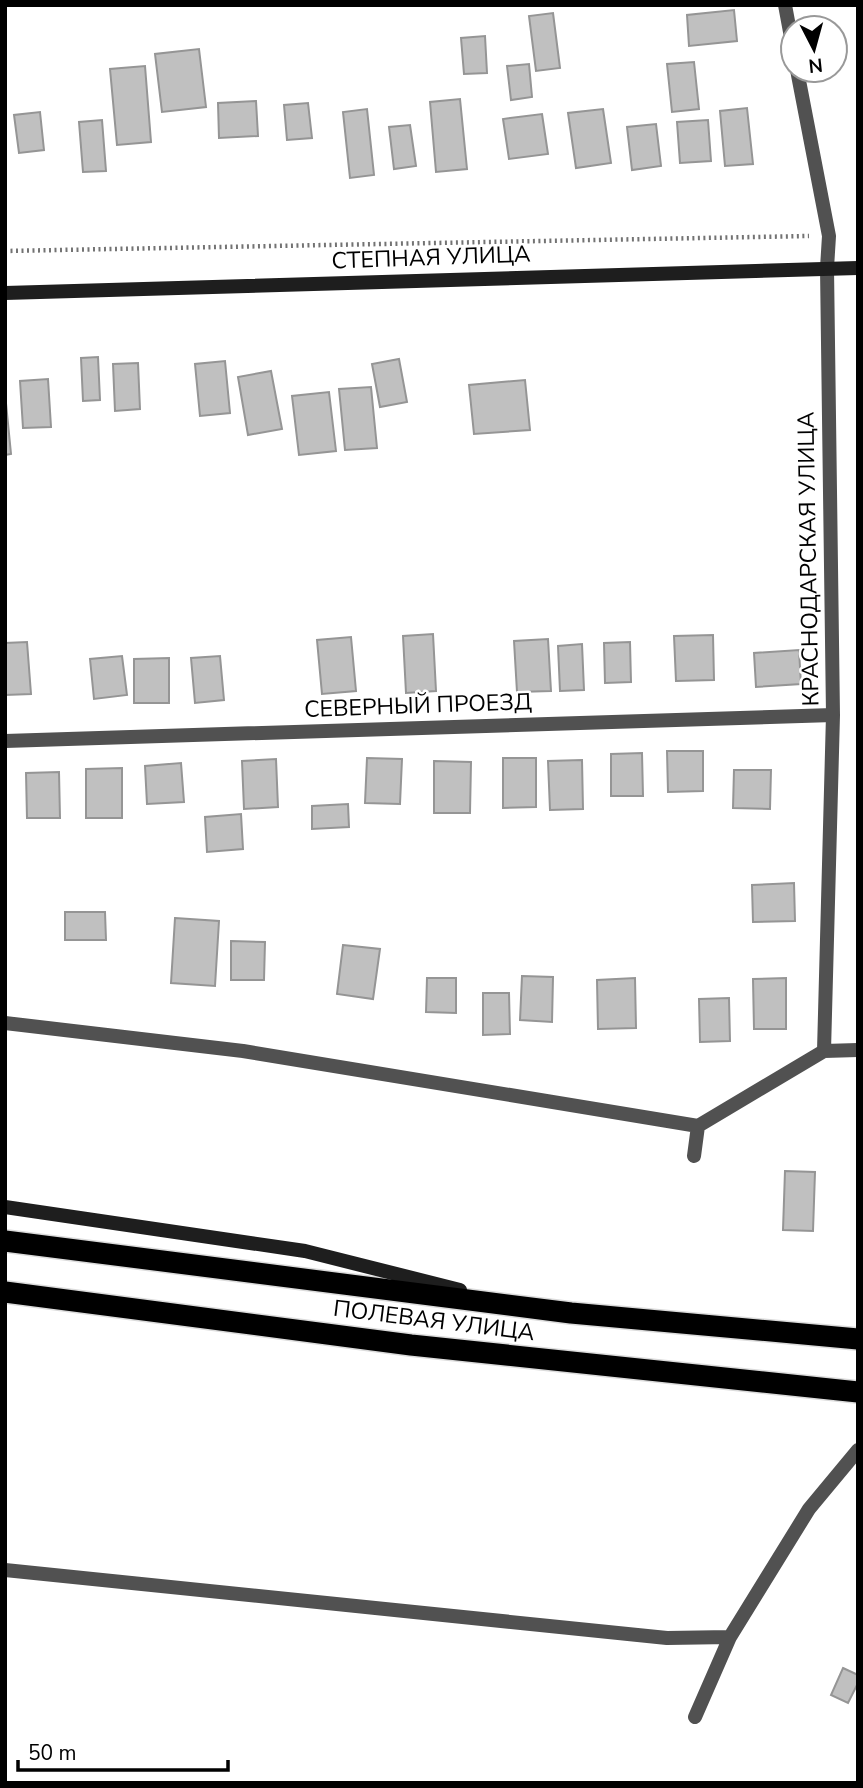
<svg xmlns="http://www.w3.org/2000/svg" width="863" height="1788" font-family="'Nunito Sans',sans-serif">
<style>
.building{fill:#c0c0c0;stroke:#959595;stroke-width:2}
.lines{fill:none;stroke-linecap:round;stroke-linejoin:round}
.highway-casing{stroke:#dbdbdb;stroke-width:24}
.path{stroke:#737373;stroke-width:4.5;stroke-dasharray:2 3.5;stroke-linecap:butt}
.lane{stroke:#515151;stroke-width:14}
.street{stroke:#515151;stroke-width:14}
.secondary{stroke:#1e1e1e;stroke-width:14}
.highway{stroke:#000;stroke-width:21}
.labels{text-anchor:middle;stroke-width:5;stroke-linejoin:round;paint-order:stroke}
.street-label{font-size:23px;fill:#000;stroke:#fff}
</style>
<rect width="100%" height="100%" fill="#fff"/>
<path class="building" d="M734 10 737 41 689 46 687 15Z
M553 13 560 68 536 71 529 16Z
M485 36 487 73 464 74 461 38Z
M199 49 206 107 162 112 155 54Z
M694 62 699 109 672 112 667 64Z
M529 64 532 97 511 100 507 66Z
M145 66 151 142 117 145 110 69Z
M460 99 467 169 436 172 430 102Z
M256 101 258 136 219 138 218 103Z
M308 103 312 138 287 140 284 105Z
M747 108 753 164 725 166 720 111Z
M367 109 374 175 350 178 343 112Z
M603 109 611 163 576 168 568 113Z
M40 112 44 150 19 153 14 115Z
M542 114 548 154 509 159 503 119Z
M102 120 106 171 83 172 79 122Z
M708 120 711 161 680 163 677 122Z
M656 124 661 166 632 170 627 127Z
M410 125 416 166 394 169 389 127Z
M98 357 100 400 83 401 81 358Z
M399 359 407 402 380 407 372 364Z
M225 361 230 413 200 416 195 364Z
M138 363 140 409 115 411 113 364Z
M271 371 282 429 248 435 238 377Z
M48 379 51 427 23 428 20 381Z
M525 380 530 430 474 434 469 385Z
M371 387 377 448 345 450 339 389Z
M329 392 336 451 299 455 292 396Z
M5 393 11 454 5 455Z
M433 634 436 691 406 693 403 636Z
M713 635 714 680 676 681 674 636Z
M351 637 356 691 322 694 317 640Z
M548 639 551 691 517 692 514 641Z
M27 642 31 694 5 695V643Z
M630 642 631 682 605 683 604 643Z
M582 644 584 690 560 691 558 646Z
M799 650 801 684 756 687 754 653Z
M122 656 127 695 94 699 90 659Z
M220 656 224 700 195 703 191 658Z
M169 658V703H134V659Z
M667 751H703V791L668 792Z
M642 753 643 796H611V754Z
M367 758 402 759 400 804 365 803Z
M503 758H536V807L503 808Z
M276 759 278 807 244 809 242 761Z
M582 760 583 809 550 810 548 761Z
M434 761 471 762 470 813H434Z
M181 763 184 802 147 804 145 766Z
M122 768V818H86V769Z
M734 770H771L770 809 733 808Z
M59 772 60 818H27L26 773Z
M348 804 349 827 312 829V806Z
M241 814 243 849 207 852 205 817Z
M794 883 795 921 753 922 752 885Z
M65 912H105L106 940H65Z
M175 918 219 921 215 986 171 983Z
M231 941 265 942 264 980H231Z
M343 945 380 949 373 999 337 994Z
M522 976 553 977 552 1022 520 1020Z
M427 978H456V1013L426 1012Z
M635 978 636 1028 598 1029 597 980Z
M786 978V1029H754L753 979Z
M483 993H509L510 1034 483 1035Z
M729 998 730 1041 700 1042 699 999Z
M785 1171 815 1172 813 1231 783 1230Z
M843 1668 858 1675V1683L848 1703 831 1695Z"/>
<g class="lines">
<defs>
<path id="highway" d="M5 1241 571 1313 858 1339
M5 1292 411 1345 858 1392"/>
</defs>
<use href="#highway" class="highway-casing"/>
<path class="path" d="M5 251 809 236"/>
<path class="lane" d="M5 1570 667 1638 730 1637
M695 1717 730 1637 809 1509 858 1450"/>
<path class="street" d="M785 5 793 48
M797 70 829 236 827 268 833 715 824 1051
M5 741 833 715
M5 1023 243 1051 698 1126
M824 1051 858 1050
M694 1156 698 1126 824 1051"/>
<path class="secondary" d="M5 293 858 268
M5 1207 305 1251 460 1290"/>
<use href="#highway" class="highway"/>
</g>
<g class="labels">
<g class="street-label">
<text transform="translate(431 257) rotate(-2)" y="8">СТЕПНАЯ УЛИЦА</text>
<text transform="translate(808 559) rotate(-91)" y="8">КРАСНОДАРСКАЯ УЛИЦА</text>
<text transform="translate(418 705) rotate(-2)" y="8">СЕВЕРНЫЙ ПРОЕЗД</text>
<text transform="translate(434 1320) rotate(7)" y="8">ПОЛЕВАЯ УЛИЦА</text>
</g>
</g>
<rect width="863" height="1788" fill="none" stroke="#000000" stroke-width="14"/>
<g transform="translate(814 49) rotate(174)"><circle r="33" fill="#ffffff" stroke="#999999" stroke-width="2"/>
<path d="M0-5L12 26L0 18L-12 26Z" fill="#000000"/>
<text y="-10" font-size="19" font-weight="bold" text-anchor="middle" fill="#000000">N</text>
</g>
<path d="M18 1760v10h210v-10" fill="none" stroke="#000000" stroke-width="3.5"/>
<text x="28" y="1760" font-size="21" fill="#000000" stroke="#ffffff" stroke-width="5" paint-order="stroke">50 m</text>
</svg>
